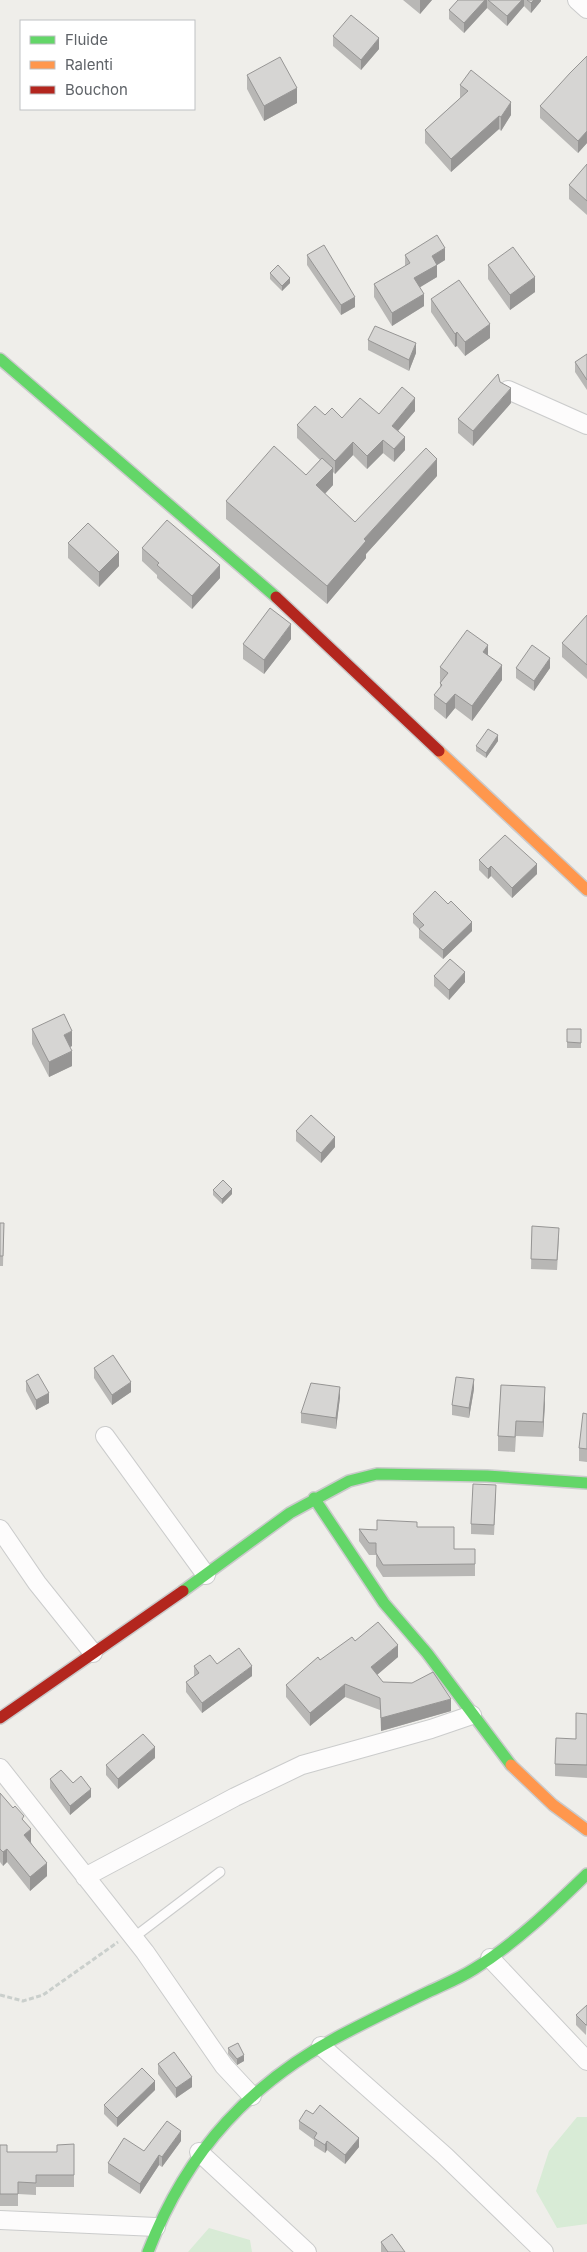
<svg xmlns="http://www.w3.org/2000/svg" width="587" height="2252" font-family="Inter,sans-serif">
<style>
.green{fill:#d8ebd6}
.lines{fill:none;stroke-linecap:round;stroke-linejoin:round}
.lane-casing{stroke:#cbcccc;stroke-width:11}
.street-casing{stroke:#cbcccc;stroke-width:20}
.fast-casing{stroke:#cacacb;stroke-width:14}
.slow-casing{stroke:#cacacb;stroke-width:14}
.jam-casing{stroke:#cacacb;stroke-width:14}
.path{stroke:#cacfcc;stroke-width:3;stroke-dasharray:5 2.5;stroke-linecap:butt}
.lane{stroke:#fdfcfc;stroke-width:9}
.street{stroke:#fdfcfc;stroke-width:18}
.fast{stroke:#63d668;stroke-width:11}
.slow{stroke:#ff974d;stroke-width:11}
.jam{stroke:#b3261e;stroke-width:11}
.wall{fill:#b8b7b5}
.shaded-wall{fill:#969594}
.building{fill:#d6d5d3;stroke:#969594}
</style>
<rect width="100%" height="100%" fill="#efeeea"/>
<path class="green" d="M577 2117H587V2224L557 2228 536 2191 549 2151Z
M209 2228 250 2240 252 2252H188Z"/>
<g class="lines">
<defs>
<path id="lane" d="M133 1938 220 1872"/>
<path id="street" d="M577 0 587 9
M508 390 587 425
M105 1436 206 1575
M0 1529 37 1583 93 1653
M0 1768 145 1952 224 2066 252 2096
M85 1877 235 1797 302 1765 431 1729 472 1715
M490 1958 587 2061
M321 2046 445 2156 544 2252
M199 2152 307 2252
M0 2220 156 2227"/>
<path id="fast" d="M0 359 276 597
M314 1498 384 1603 427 1653 511 1765
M183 1591 290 1513 349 1481 377 1474 487 1476 587 1483
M148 2252C187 2150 252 2080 349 2031 376 2017 403 2004 430 1991 445 1984 460 1978 474 1969 516 1943 552 1908 587 1874"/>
<path id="slow" d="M439 751 587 890
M511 1765 553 1805 587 1830"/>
<path id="jam" d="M276 597 439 751
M0 1718 183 1591"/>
</defs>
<use href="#lane" class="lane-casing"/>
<use href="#street" class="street-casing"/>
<use href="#fast" class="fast-casing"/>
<use href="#slow" class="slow-casing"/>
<use href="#jam" class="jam-casing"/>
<path class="path" d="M0 1995 23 2001 43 1995 118 1942"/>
<use href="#lane" class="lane"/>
<use href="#street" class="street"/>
<use href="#fast" class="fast"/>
<use href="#slow" class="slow"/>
<use href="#jam" class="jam"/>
</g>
<path class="wall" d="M403 0H432L420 14Z
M458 0H541V1L531 13 524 6 507 26 487 8 464 33 449 19V10Z
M333 36 379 49 361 70 333 46Z
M587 56V143L578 153 540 118V106Z
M247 75 297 103 264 121 247 89Z
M460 85 511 115 501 131 499 129 451 172 425 143V130L460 98Z
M587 164V215L569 199V185Z
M307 255 355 307 341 315 307 265Z
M405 255 445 260 437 265V277L419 287 424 306 392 326 374 297V284L405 266Z
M488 265 535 292 510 310 488 279Z
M270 273 290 283 282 291 270 279Z
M431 299 490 338 465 356 457 346 455 347 431 312Z
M368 340 416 353 409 371 368 350Z
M587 354V390L575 372V362Z
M511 403 473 446 458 433V419Z
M415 411 398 431 405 450 394 462 383 453 367 469 353 455 335 474 333 472V485L325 494 355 522 437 476 366 554V558L327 604 226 519V501L306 475 320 460 297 438V425L325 415 342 418Z
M68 543 119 566 99 587 68 558Z
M142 548 220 578 192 609 157 578V575L142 561Z
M587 615V679L562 657V643Z
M291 639 264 674 243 659V644Z
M488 655 502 680 472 721 455 708 446 719 434 709V695L440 688V683L441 682H440V667Z
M516 668H550L534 691 516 678Z
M498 741 486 758 476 751V746Z
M479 860 537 874 512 898 491 876 488 879 479 870Z
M413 914 472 931 443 959 419 938V929L413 923Z
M434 976 465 982 449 1000 434 986Z
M32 1029 72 1046 70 1047 72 1066 49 1077 32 1044Z
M567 1029H581V1048H567Z
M296 1131 335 1147 321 1163 296 1141Z
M213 1190 232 1194 222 1204 213 1195Z
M0 1223H4L3 1266H0Z
M532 1226 559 1238 557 1270 531 1269Z
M94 1368 131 1392 112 1405 94 1378Z
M26 1381 49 1403 36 1410 26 1391Z
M501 1385 545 1402 543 1437 516 1436 515 1452 498 1451V1436Z
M474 1389 469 1418 452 1415V1405Z
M340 1397 336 1429 301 1423V1413Z
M587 1414V1462L579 1461V1448Z
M496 1495 494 1535 471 1534V1524Z
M417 1527 454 1549H475V1576L383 1577 376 1566V1555H369L359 1541V1529L377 1530Z
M355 1641 398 1657 377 1675 383 1682 451 1711 381 1731 380 1710 345 1697 310 1726 286 1697V1685L320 1660Z
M194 1666 252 1676 202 1713 186 1692V1682L194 1676Z
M587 1714V1778L555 1776V1764L576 1739Z
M155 1758 118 1789 106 1775V1765Z
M50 1779 73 1783 91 1797 70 1815 50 1788Z
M0 1793 24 1822 31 1842 47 1876 30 1891 7 1862 3 1866 0 1862Z
M587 2005 586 2035 576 2025V2015Z
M228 2048 244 2061 237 2065 228 2054Z
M158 2064 192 2087 176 2098 158 2074Z
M155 2090 117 2127 104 2114V2105Z
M299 2121 359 2147 345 2164 327 2150 325 2153 314 2146V2140L299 2129Z
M181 2141 162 2167 159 2165 140 2194 108 2173V2163L144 2151Z
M74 2144V2187H36V2195L18 2194V2206H0V2145L7 2152H57Z
M381 2242 405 2252H381Z"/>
<path class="shaded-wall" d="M420 0H432L420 14Z
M485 0H487V8L464 33V23Z
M522 0H524V6L507 26V16Z
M534 0H541V1L531 13V3Z
M379 38V49L361 70V60Z
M297 88V103L264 121V106Z
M511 102V115L501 131V117Z
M499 116V129L451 172V159Z
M587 131V143L578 153V141Z
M445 248V260L437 265V277L414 291V278L432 256Z
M535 277V292L510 310V295Z
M290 278V283L282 291V286Z
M424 294V306L392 326V313Z
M355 297V307L341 315V305Z
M490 324V338L465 356V342Z
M457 332V346L455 347V334Z
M416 343V353L409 371V360Z
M511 388V403L473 446V431Z
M415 398V411L392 438V426Z
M405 437V450L394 462V449Z
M383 440V453L367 469V456Z
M353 442V455L335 474V461Z
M437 459V476L366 554V558L327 604V586L364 539Z
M333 468V485L316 503V485Z
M119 552V566L99 587V572Z
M220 565V578L192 609V596Z
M291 624V639L264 674V660Z
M488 645V660L483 652Z
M550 658V668L534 691V681Z
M502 665V680L472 721V706Z
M455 694V708L446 719V704Z
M498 735V741L486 758V753Z
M537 864V874L512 898V888Z
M491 866V876L488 879V869Z
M472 922V931L443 959V950Z
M465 972V982L449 1000V990Z
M72 1031V1046L64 1050V1035Z
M72 1051V1066L49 1077V1062Z
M335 1137V1147L321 1163V1153Z
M232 1189V1194L222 1204V1199Z
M474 1379V1389L469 1418V1408Z
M131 1382V1392L112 1405V1395Z
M340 1387V1397L336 1429V1418Z
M545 1387V1402L543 1437V1422Z
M49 1393V1403L36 1410V1400Z
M398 1645V1657L371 1680V1667Z
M252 1666V1676L202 1713V1703Z
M345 1684V1697L310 1726V1713Z
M451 1699V1711L381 1731V1718Z
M155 1747V1758L118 1789V1779Z
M91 1789V1797L70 1815V1806Z
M31 1829V1843L24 1835Z
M7 1849V1862L3 1866V1852Z
M47 1863V1876L30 1891V1877Z
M244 2055V2061L237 2065V2059Z
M192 2077V2087L176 2098V2088Z
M155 2081V2090L117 2127V2118Z
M181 2131V2141L162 2167V2157Z
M359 2138V2147L345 2164V2155Z
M327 2141V2150L325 2153V2145Z
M159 2155V2165L140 2194V2184Z"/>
<path class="building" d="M458 0H485L464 23 449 10Z
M488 0H522L507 16Z
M527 0H534L531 3Z
M351 15 379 38 361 60 333 36Z
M587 56V131L578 141 540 106 570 73Z
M280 57 297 88 264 106 247 75Z
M471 70 511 102 501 117 499 116 451 159 425 130 468 91 460 85Z
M587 164V201L569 185Z
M437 235 445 248 432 256 437 265 414 278 424 294 392 313 374 284 410 263 405 255Z
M324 245 355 297 341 305 307 255Z
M513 247 535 277 510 295 488 265Z
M278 265 290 278 282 286 270 273Z
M459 280 490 324 465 342 457 332 455 334 431 299Z
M375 326 416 343 409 360 368 340Z
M587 354V380L575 362Z
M498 374 500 382 511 388 473 431 458 419Z
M402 387 415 398 392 426 405 437 394 449 383 440 367 456 353 442 335 461 297 425 315 406 325 415 332 408 342 418 360 398 379 414Z
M274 446 306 475 322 458 333 468 316 485 355 522 426 448 437 459 364 539 366 541 327 586 226 501Z
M167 520 220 565 192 596 157 565 159 563 142 548Z
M88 523 119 552 99 572 68 543Z
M270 608 291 624 264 660 243 644Z
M587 615V665L562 643Z
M467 630 488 645 483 652 502 665 472 706 455 694 446 704 434 695 442 685 440 683 448 673 440 667Z
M532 645 550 658 534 681 516 668Z
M488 729 498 735 486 753 476 746Z
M505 835 537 864 512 888 491 866 488 869 479 860Z
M435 891 448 904 451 901 472 922 443 950 419 929 424 925 413 914Z
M450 959 465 972 449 990 434 976Z
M64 1014 72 1031 64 1035 72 1051 49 1062 32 1029Z
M567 1029H581V1043L567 1042Z
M311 1115 335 1137 321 1153 296 1131Z
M223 1180 232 1189 222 1199 213 1190Z
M0 1223H4L3 1256H0Z
M532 1226 559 1228 557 1260 531 1259Z
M113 1355 131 1382 112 1395 94 1368Z
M38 1374 49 1393 36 1400 26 1381Z
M456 1377 474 1379 469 1408 452 1405Z
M311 1383 340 1387 336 1418 301 1413Z
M501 1385 545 1387 543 1422 516 1421 515 1437 498 1436Z
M583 1413 587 1414V1449L579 1448Z
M473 1484 496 1485 494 1525 471 1524Z
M377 1520 417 1522V1527H454V1549H475V1564L383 1565 376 1553V1543H369L359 1529 377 1530Z
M378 1622 398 1645 371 1667 383 1682 412 1683 433 1672 451 1699 381 1718 380 1698 345 1684 310 1713 286 1685 318 1657 320 1660 352 1637 355 1641Z
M239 1648 252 1666 202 1703 186 1682 199 1673 194 1666 210 1655 217 1664Z
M576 1713 587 1714V1765L555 1764 556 1738 576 1739Z
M143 1734 155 1747 118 1779 106 1765Z
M61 1770 73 1783 81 1776 91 1789 70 1806 50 1779Z
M0 1793 13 1808 15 1806 24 1816 22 1819 31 1829 24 1835 47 1863 30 1877 7 1849 3 1852 0 1849Z
M587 2005V2025H586L576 2015Z
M238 2043 244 2055 237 2059 228 2048Z
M174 2052 192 2077 176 2088 158 2064Z
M142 2068 155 2081 117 2118 104 2105Z
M320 2105 359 2138 345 2155 327 2141 325 2145 314 2138 317 2133 299 2121 306 2110 313 2114Z
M167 2121 181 2131 162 2157 159 2155 140 2184 108 2163 124 2138 144 2151Z
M74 2144V2175H36V2183L18 2182V2194H0V2145H7V2152H57V2145Z
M392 2234 405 2252H388L381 2242Z"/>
<rect x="20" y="20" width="175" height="90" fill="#ffffff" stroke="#bfc1c3"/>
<rect x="30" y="36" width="25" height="8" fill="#63d668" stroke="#bfc1c3"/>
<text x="65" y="45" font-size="15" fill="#5f6368">Fluide</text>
<rect x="30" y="61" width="25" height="8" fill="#ff974d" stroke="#bfc1c3"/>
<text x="65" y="70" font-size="15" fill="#5f6368">Ralenti</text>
<rect x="30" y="86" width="25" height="8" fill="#b3261e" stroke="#bfc1c3"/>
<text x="65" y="95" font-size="15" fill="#5f6368">Bouchon</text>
</svg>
